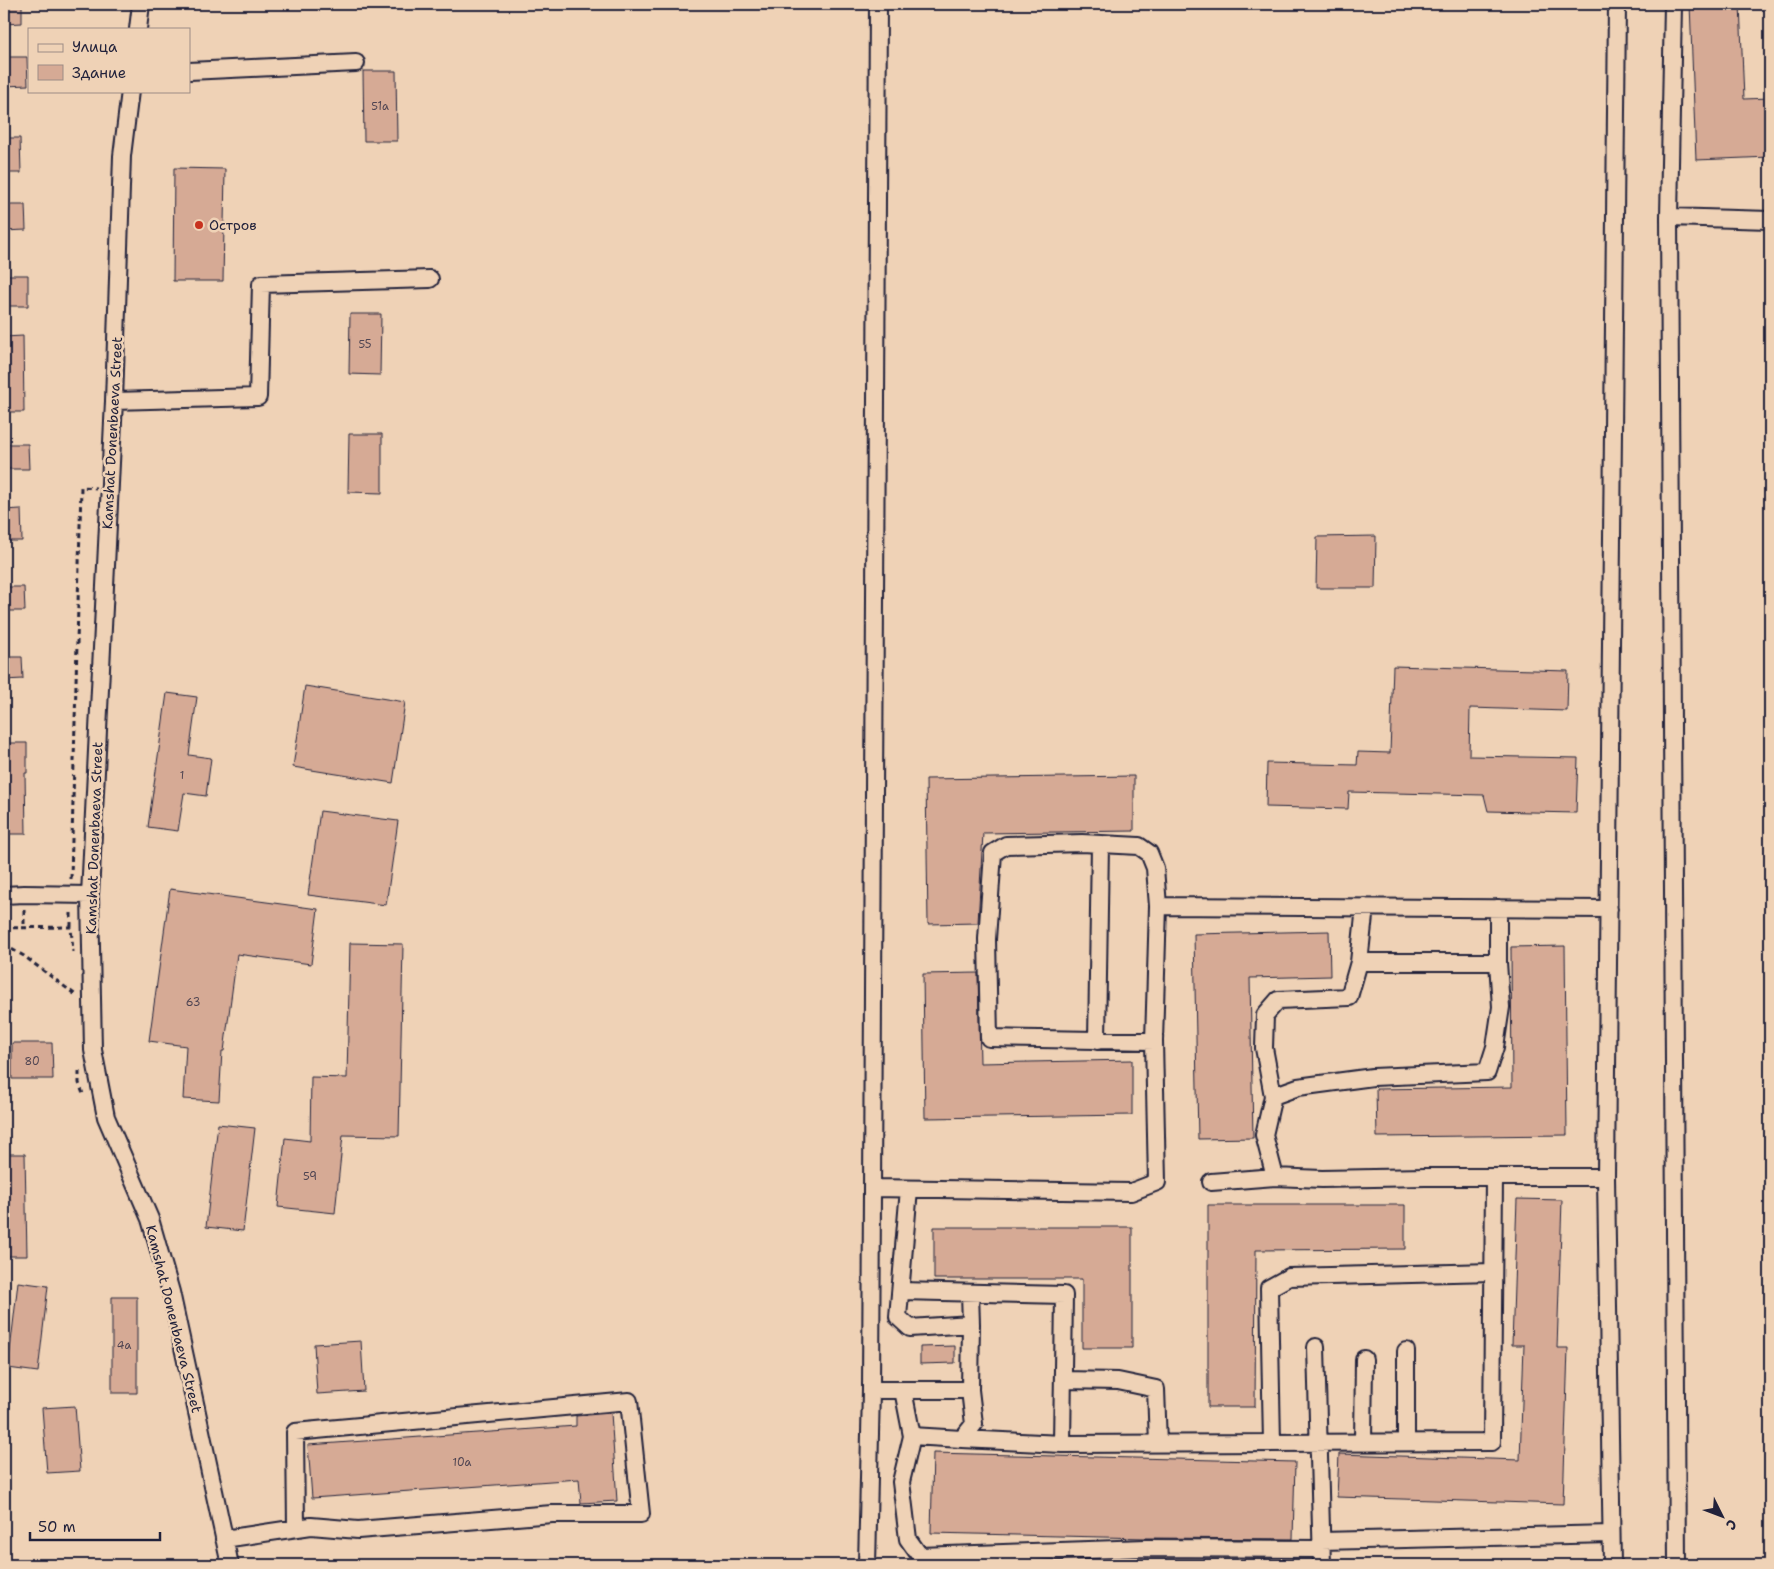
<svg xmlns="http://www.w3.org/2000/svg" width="1774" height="1569" font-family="'Shantell Sans',sans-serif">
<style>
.building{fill:#d6aa95;stroke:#22223b}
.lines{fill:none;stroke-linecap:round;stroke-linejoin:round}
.minor-casing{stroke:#22223b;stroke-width:20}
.path{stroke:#22223b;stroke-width:3;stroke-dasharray:5 4;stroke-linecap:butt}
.minor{stroke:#efd2b6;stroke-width:16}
.poi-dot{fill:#c8321e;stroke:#efd2b6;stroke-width:2}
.labels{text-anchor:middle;stroke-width:5;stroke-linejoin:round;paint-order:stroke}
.number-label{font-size:11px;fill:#4f4452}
.poi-label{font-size:14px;fill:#22223b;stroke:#efd2b6;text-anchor:start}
.street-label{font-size:14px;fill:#22223b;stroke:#efd2b6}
</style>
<rect width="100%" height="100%" fill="#efd2b6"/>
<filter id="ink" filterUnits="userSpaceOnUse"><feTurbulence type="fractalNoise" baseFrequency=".02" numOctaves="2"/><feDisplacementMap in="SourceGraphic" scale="10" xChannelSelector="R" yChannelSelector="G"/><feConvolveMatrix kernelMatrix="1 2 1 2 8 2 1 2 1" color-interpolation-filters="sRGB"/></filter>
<g filter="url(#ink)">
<path class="building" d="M4 4H22V23L4 24Z
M1690 4H1740L1744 99 1770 98V157L1696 160Z
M4 57H27L28 85 4 86Z
M363 71H396L397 141H364Z
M4 138H20L21 173H4Z
M174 168 225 169 223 281H173Z
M4 205H25L26 230 4 231Z
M4 275H28V306H4Z
M350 314H381L380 375 349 374Z
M23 336 24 412H4V337Z
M349 434H382V493L348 492Z
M4 444H28L29 469H4Z
M21 509 22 541H4V510Z
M1376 536 1375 588H1316L1317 537Z
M4 587H24L25 611H4Z
M4 657H22L23 679 4 680Z
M1393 666 1568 671 1567 711 1470 708 1469 756 1578 758 1576 813 1488 811 1484 795 1349 792 1348 809 1266 807 1267 763 1357 765 1358 752 1390 753Z
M305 686 405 702 393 783 293 767Z
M167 693 197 697 189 755 211 758 206 796 184 793 178 831 148 827Z
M4 743H27V773H25L26 834H4Z
M1134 776V831L983 833 978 923 928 924 926 779Z
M320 811 398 821 386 905 308 895Z
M170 889 318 909 311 964 237 954 224 1051H222L219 1101 183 1099 186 1046 149 1041Z
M1329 931 1330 976 1250 978 1253 1138 1198 1139 1194 934Z
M350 943 403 944 399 1136 343 1135 335 1213 278 1207 285 1138 310 1141 311 1077 347 1078Z
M1565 946 1567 1135 1377 1137 1376 1089 1512 1087 1511 947Z
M978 973 980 1063 1132 1060V1115L925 1118 923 974Z
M12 1043H52L53 1079H12Z
M218 1124 255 1128 243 1231 206 1227Z
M4 1154H25L27 1256H4Z
M1517 1199 1562 1200 1557 1348H1568L1563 1504 1337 1497 1339 1454 1520 1460 1524 1345H1512Z
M1208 1205H1405V1249L1256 1250 1255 1407H1208Z
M934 1227H1132V1348H1082V1279H934Z
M18 1282 48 1286 38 1372 8 1368Z
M112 1297H137V1393H112Z
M361 1341 364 1391 317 1394 314 1344Z
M955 1346V1363L920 1364V1347Z
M75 1406 80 1471 47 1473 42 1408Z
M611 1413 617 1501 581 1503 579 1479 312 1498 308 1445 576 1426V1416Z
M933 1453 1295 1462 1293 1539 1145 1538 931 1533Z"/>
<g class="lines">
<defs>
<path id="minor" d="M1673 4 1669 217 1677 1565
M138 29 141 4
M189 71 356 63
M130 91 122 156 114 401 90 895 93 1050 106 1117 150 1219 171 1292 230 1565
M1669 217 1770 220
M114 401 258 397 261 284 430 279
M1082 843 1139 846 1149 853 1155 868 1158 906 1154 1041 989 1038 987 939 993 853 1006 845Z
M4 895 24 894 90 895
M1158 906 1609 909
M1498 908V962L1501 1007 1495 1047 1487 1072 1373 1077 1298 1087 1273 1096 1264 1135 1275 1177 1322 1179 1425 1177H1606
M1359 962H1498
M1097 1041 1100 844
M1273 1096 1264 1048 1265 1015 1278 1000 1349 997 1359 962 1365 907
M1211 1182 1275 1177
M872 1188 1131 1192 1157 1182 1154 1041
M901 1291 1064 1295 1062 1444
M970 1293 971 1324
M1316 1347 1322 1565
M1063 1380 1118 1381 1156 1389 1158 1444
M871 1390H970L971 1324 910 1328 898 1317 909 1189
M903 1390 912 1436 962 1439 974 1424 970 1390
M912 1436 901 1482 908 1539 920 1556 1146 1548 1321 1549
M962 1439 1062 1444 1492 1442 1494 1177
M1406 1442V1351
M1272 1443 1269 1288 1289 1277 1493 1272
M1363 1443 1364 1359
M224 1539 311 1526 358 1530 552 1514H641L629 1401 295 1432 296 1528
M1321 1541 1611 1534
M867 1565 871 1390 878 4
M1612 1565 1606 1177 1617 4"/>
</defs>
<use href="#minor" class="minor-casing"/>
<path class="path" d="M71 879 81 487 96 488
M24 910V927
M71 927V910
M4 928 71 927 73 952
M4 945 24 956 77 996
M79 1071V1083L83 1094"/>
<use href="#minor" class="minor"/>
</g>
</g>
<circle class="poi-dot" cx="199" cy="225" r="5"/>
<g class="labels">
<g class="number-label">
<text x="380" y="110">51а</text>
<text x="365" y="348">55</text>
<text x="182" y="779">1</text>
<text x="193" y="1006">63</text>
<text x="32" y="1065">80</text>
<text x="310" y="1180">59</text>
<text x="124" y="1349">4а</text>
<text x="462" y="1466">10а</text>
</g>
<g class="poi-label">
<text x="209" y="230">Остров</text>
</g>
<g class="street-label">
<text transform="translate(112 433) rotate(-87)" y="5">Kamshat Donenbaeva Street</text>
<text transform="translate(94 838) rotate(-88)" y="5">Kamshat Donenbaeva Street</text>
<text transform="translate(174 1319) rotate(76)" y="5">Kamshat Donenbaeva Street</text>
</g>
</g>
<rect width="1774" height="1569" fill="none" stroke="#efd2b6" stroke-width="20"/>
<rect x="10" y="10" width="1754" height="1549" fill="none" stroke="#22223b" stroke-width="2" filter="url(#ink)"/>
<rect x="28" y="28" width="162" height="65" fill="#efd2b6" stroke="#9d8c85"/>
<rect x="38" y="44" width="25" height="8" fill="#efd2b6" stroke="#9d8c85"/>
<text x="72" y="52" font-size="15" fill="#22223b">Улица</text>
<rect x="38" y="65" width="25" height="15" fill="#d6aa95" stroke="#9d8c85"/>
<text x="72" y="78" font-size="15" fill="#22223b">Здание</text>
<g transform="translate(1722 1516) rotate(132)" stroke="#efd2b6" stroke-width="4" paint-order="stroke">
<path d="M0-4L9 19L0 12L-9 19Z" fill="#22223b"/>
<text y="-8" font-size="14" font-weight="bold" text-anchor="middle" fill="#22223b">С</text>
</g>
<path d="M30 1532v8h130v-8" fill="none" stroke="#22223b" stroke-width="2.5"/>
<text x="38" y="1532" font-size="15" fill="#22223b" stroke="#efd2b6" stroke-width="4" paint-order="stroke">50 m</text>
</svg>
